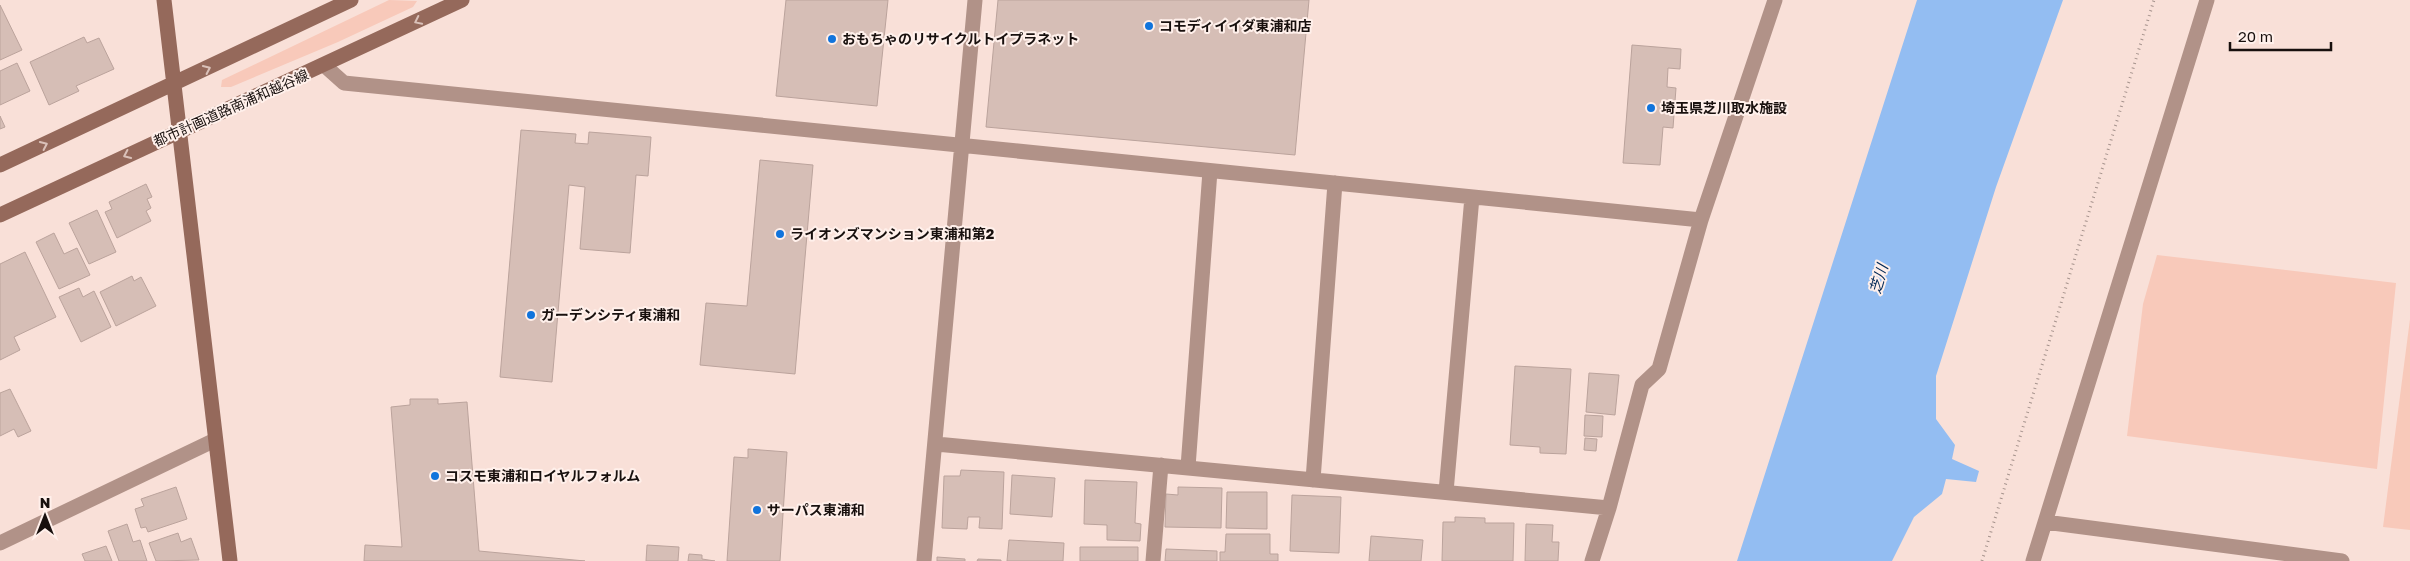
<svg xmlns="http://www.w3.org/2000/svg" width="2410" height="561" font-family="'Golos Text','Noto Sans JP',sans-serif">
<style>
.green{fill:#f8c9ba}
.water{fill:#93bdf2}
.building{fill:#d6beb6;stroke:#bba39c}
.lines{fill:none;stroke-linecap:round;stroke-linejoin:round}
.path{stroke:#a6938d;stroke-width:3;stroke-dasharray:1 4;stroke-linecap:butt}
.street{stroke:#b19288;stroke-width:15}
.secondary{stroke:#95695b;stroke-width:15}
.oneway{stroke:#dac1b9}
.poi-dot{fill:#1174dc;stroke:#fff0eb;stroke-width:2}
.labels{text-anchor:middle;stroke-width:4;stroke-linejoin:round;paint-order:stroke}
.poi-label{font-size:14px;font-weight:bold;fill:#18100e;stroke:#fff0eb;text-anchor:start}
.street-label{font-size:14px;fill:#18100e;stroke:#fff0eb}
.water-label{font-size:15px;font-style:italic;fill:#002856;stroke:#fff0eb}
</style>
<rect width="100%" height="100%" fill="#f9e0d8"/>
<path class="green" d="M389 0 417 1 413 7 338 42 231 87H221L222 80Z
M2157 255 2396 283 2377 469 2127 436 2143 304Z
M2410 319V530L2383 527Z"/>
<path class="water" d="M1917 0H2063L1996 187 1936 376V419L1955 445 1952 459 1979 471 1976 482 1946 479 1942 494 1914 517 1892 561H1737Z"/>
<path class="building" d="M786 0H888L877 106 776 96Z
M998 0H1309L1295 155 986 127Z
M0 5 22 50 0 60Z
M84 37 87 43 99 38 114 69 76 86 79 91 49 105 30 62Z
M1632 45 1681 49 1680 69 1668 68 1667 87 1676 88 1673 128 1663 127 1660 165 1623 163Z
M17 63 30 91 0 105V71Z
M0 116 5 127 0 129Z
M521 130 576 134 575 143 588 144 589 132 651 137 648 176 636 175 630 253 580 249 585 187 569 185 552 382 500 377Z
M760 160 813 165 795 374 700 365 706 303 747 306Z
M146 184 152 197 147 199 151 208 146 211 151 221 117 238 105 212 112 209 109 202Z
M97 210 116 252 89 264 69 223Z
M54 233 64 254 77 248 90 275 59 289 36 242Z
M25 252 56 317 14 337 20 350 0 360V264Z
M132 276 134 281 141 277 156 306 116 326 100 292Z
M79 288 83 297 94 291 111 327 81 342 59 297Z
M1515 366 1571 369 1566 454 1540 453V447L1510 445Z
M1589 373 1619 375 1615 415 1586 412Z
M10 389 31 431 18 437 14 429 0 436V393Z
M410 399H438V404L467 402 479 551 585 561H364L365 545 402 547 391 407 410 405Z
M1585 415 1603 416 1602 437 1584 436Z
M1585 438 1597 439 1596 451 1584 450Z
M748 449 787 452 780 561H727L734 457 748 458Z
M961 470 1004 472 1002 529 979 528 980 517H968L967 529 942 528 944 476H960Z
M1012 475 1055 478 1052 517 1010 514Z
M1085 480 1137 482 1135 523 1141 524 1140 541 1107 540V525L1084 524Z
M176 487 187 519 148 532 146 527 141 528 135 509 144 506 141 499Z
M1178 487 1222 488 1221 528 1165 527 1166 494 1178 495Z
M1227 492H1267V529L1226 528Z
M1292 495 1341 497 1339 553 1290 551Z
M1455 517 1485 518V523H1514L1513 561H1442L1443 522H1455Z
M127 524 133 542 140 540 147 561H119L108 531Z
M1526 524 1553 525 1552 542H1559L1558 561H1525Z
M178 533 181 542 191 538 199 560 156 561 149 543Z
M1226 534H1270V554H1278V561H1220V552H1225Z
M1371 536 1423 540 1421 561H1369Z
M1009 540 1064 543 1063 561H1007Z
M647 545 679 547 678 561H646Z
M106 546 112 561H85L82 554Z
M1080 547H1138V561H1080Z
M1166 549 1217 551V561H1165Z
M689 554 702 555V559L715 561H688Z
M937 557 965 559V561H937Z
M978 559 1001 560V561H977Z"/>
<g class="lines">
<path class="path" d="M1982 561 2154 0"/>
<path class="street" d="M325 66 344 83 1701 220
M936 444 1609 508
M1188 467 1210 171
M1313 480 1335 183
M1446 492 1472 197
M2045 522 2342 561
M0 543 215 440
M924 561 975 0
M1153 561 1161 465
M1592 561 1609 508 1642 385 1659 369 1701 220 1775 0
M2033 561 2207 0"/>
<path class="secondary" d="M164 0 230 561
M0 165 351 0
M0 215 462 0"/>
</g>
<defs><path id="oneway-chevron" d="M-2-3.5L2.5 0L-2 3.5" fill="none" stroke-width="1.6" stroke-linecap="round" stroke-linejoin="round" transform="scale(1.25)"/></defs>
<g class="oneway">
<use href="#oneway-chevron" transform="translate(418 21) rotate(154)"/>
<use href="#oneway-chevron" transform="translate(207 69) rotate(-25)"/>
<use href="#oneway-chevron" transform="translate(44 145) rotate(-25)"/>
<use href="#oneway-chevron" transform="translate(127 155) rotate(155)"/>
</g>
<g class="poi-dot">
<circle cx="1149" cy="26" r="5"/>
<circle cx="832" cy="39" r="5"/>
<circle cx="1651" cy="108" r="5"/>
<circle cx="780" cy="234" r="5"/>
<circle cx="531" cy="315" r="5"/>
<circle cx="435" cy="476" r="5"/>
<circle cx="757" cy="510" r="5"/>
</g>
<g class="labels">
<g class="poi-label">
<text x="1159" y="31">コモディイイダ東浦和店</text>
<text x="842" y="44">おもちゃのリサイクルトイプラネット</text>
<text x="1661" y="113">埼玉県芝川取水施設</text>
<text x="790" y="239">ライオンズマンション東浦和第2</text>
<text x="541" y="320">ガーデンシティ東浦和</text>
<text x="445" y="481">コスモ東浦和ロイヤルフォルム</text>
<text x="767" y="515">サーパス東浦和</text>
</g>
<g class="street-label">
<text transform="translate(231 108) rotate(-24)" y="5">都市計画道路南浦和越谷線</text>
</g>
<g class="water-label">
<text transform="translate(1879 279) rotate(-74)" y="5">芝川</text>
</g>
</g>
<g transform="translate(45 516)" stroke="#fff0eb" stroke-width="4" paint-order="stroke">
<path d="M0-4L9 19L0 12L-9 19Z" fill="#18100e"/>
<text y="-8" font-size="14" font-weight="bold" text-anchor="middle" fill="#18100e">N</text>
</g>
<path d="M2230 42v8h101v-8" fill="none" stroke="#18100e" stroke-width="2.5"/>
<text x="2238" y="42" font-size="15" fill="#18100e" stroke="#fff0eb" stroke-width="4" paint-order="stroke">20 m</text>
</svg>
